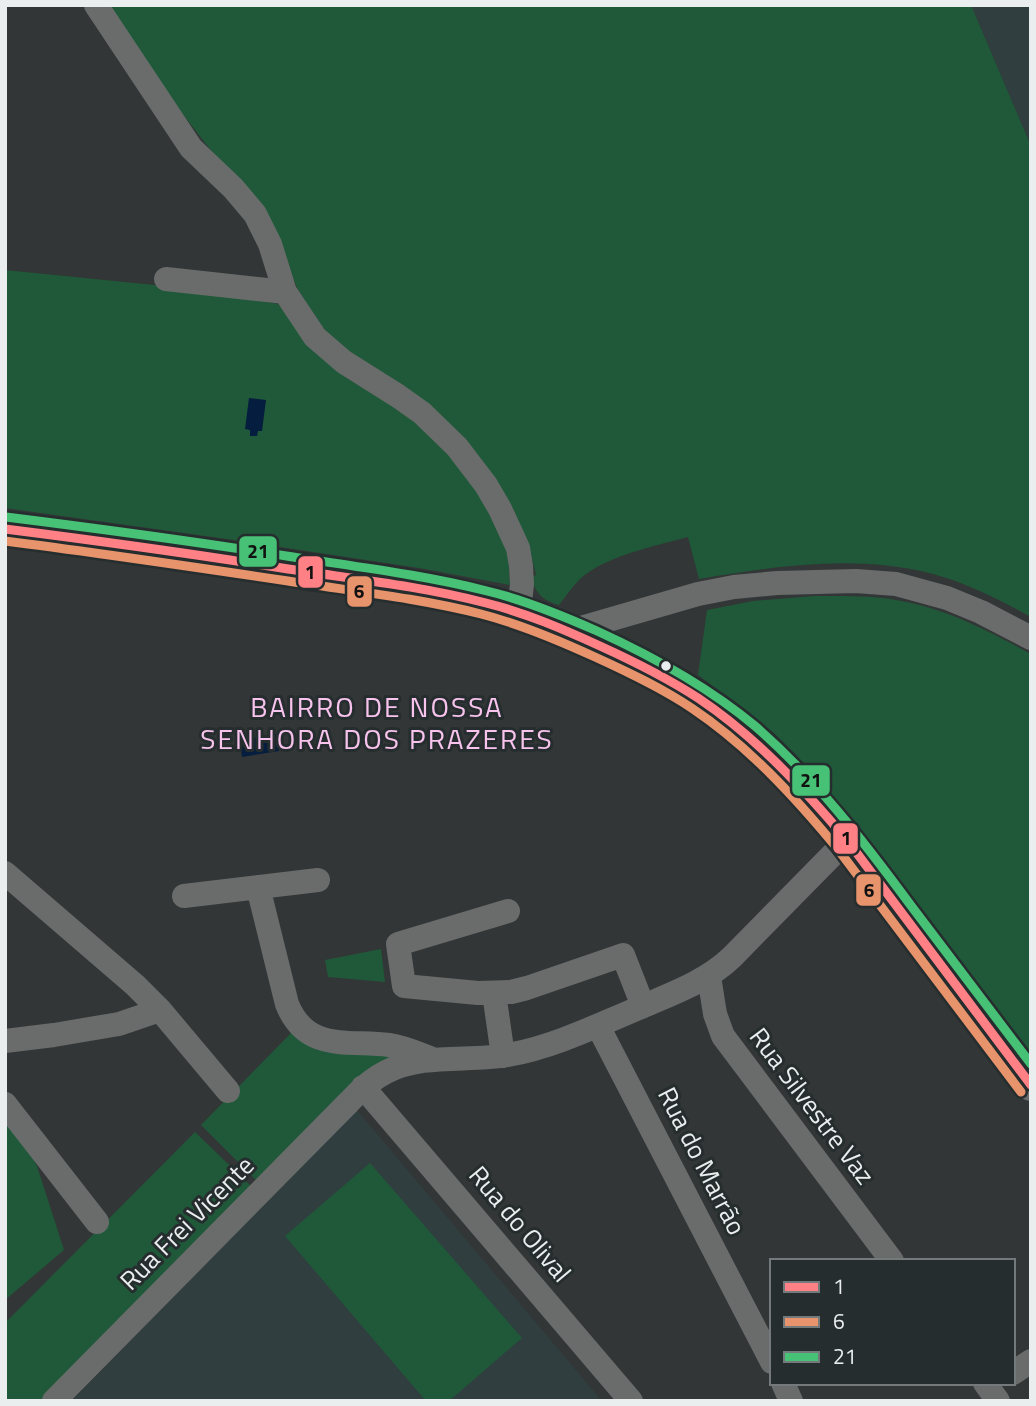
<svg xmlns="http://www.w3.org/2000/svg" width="1036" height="1406" font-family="'Titillium Web',sans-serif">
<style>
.built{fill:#303e3f}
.green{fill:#205939}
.water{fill:#051d3e}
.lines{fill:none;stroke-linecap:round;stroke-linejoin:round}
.minor{stroke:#6a6c6c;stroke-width:24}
.major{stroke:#6a6d6d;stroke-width:32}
.bus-1-casing{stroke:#262d2e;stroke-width:14}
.bus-2-casing{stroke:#262d2e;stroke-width:14}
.bus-3-casing{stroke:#262d2e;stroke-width:14}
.bus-1{stroke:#ff8085;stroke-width:9}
.bus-2{stroke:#e7936c;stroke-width:9}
.bus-3{stroke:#47c175;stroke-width:9}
.bus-dot{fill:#eaeeef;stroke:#262d2e;stroke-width:2.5}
.labels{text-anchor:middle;stroke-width:6;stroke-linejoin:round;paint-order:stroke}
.street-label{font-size:26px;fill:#eaeeef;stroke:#262d2e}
.neighbourhood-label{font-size:28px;letter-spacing:2px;fill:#f8c4ee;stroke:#262d2e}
.line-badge{stroke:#262d2e;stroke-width:2.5}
.pale-badge-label{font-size:19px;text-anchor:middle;font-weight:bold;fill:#111}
</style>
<rect width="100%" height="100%" fill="#323636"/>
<path class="built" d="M971 5H1031V146Z
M356 1109 602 1401H72Z"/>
<path class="green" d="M105 5H971L1031 146V617C1000 600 967 583 933 574 856 554 776 566 699 579L688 537C655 546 605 556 580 579 572 587 566 596 559 605 543 601 535 593 531 577L536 575 527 539 507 507 329 337 298 290 274 231 156 80Z
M5 270 194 289 278 304 345 377 402 411 436 439 481 493 508 550 510 585 419 568 241 541 5 508Z
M815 596C844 596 873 595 901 601 948 609 990 632 1031 654V1059L871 843 822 783 775 734 698 675 707 610 753 601Z
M381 949 385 982 328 977 325 960Z
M294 1030 388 1053 391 1063 258 1182 201 1125Z
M5 1119 32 1157 37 1166 64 1250 5 1300Z
M195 1132 251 1186 40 1401H5V1323Z
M370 1163 522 1338 449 1401H426L285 1236Z"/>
<path class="water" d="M249 398 266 400 262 431H258L257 436H250V430L245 429Z
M276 734 279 751 242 757 240 740Z"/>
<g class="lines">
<path class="minor" d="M96 5 191 148 233 188 255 214 270 244 285 292 315 337 344 362 398 396 422 413 457 447 486 485 500 509 518 548 521 566 522 584 519 613
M166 279 285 292
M567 632 698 594 734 587 777 583 856 581 896 584 947 598 981 612 1031 638
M5 873 135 985 160 1010 228 1091
M258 887 287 1004C306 1052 347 1040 389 1045 403 1047 417 1053 430 1058
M184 896 318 880
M508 911 398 944 404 986 478 993 511 992 527 988 623 955 643 1006
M709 976 715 1014 723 1036 892 1261
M494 993 503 1056
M598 1026 772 1362
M5 1041 54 1035 119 1024 160 1010
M363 1087 631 1401
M5 1104 97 1222
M1013 1373 1031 1361
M783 1383 791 1401
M985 1383 998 1401
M54 1401 349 1102C360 1090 372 1079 386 1072 423 1053 468 1062 508 1055 553 1047 596 1026 639 1008 671 994 706 982 732 957L847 840"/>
<path class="major" d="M5 529C98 540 190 554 283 568 351 579 420 586 486 603 532 615 576 635 619 655 651 671 683 686 711 707 762 745 807 791 847 840L1031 1085"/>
<defs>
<path id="bus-1" d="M5 529C100 541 194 554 288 569 354 579 421 586 486 603 526 613 563 629 600 646 633 661 667 678 698 698 755 736 803 788 847 840L1031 1085"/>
<path id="bus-2" d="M5 541C100 553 194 567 288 581 352 591 418 598 481 614 520 624 558 640 595 657 628 672 662 688 693 709 748 746 795 797 837 848L1021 1092"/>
<path id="bus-3" d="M6 517C102 529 198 542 293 557 358 567 424 575 487 591 525 600 561 615 597 631 654 657 707 686 755 726 816 779 864 842 912 907 952 959 991 1012 1031 1064"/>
</defs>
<use href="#bus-1" class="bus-1-casing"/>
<use href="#bus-2" class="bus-2-casing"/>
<use href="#bus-3" class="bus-3-casing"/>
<use href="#bus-1" class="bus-1"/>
<use href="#bus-2" class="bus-2"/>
<use href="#bus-3" class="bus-3"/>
</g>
<circle class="bus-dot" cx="666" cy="666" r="6"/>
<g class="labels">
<g class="street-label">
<text transform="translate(812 1106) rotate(53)" y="9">Rua Silvestre Vaz</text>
<text transform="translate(702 1161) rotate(63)" y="9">Rua do Marrão</text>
<text transform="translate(187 1223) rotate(-45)" y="9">Rua Frei Vicente</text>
<text transform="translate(520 1224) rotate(50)" y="9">Rua do Olival</text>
</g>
<g class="neighbourhood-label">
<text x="377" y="717">BAIRRO DE NOSSA<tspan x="377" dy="32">SENHORA DOS PRAZERES</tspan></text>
</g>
</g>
<g class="line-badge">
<rect x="238" y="535" width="40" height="33" rx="7" fill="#47c175"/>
<rect x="297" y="555" width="27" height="34" rx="7" fill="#ff8085"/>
<rect x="346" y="575" width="27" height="33" rx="7" fill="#e7936c"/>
<rect x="791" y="764" width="40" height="33" rx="7" fill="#47c175"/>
<rect x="832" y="822" width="27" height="33" rx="7" fill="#ff8085"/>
<rect x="855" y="873" width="27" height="34" rx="7" fill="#e7936c"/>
</g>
<g class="pale-badge-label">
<text x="258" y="558">21</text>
<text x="310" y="579">1</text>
<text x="359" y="598">6</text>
<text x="811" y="787">21</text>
<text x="846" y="845">1</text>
<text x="869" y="897">6</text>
</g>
<rect width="1036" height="1406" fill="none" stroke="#eaeeef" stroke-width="14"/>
<rect x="770" y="1259" width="245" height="126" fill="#262d2e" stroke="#747a7b" stroke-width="2"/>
<rect x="784" y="1282" width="35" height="10" fill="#ff8085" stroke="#747a7b" stroke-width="2"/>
<text x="833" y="1294" font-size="21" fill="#eaeeef">1</text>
<rect x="784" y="1317" width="35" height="10" fill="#e7936c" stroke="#747a7b" stroke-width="2"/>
<text x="833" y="1329" font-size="21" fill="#eaeeef">6</text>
<rect x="784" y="1352" width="35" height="10" fill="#47c175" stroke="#747a7b" stroke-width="2"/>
<text x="833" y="1364" font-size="21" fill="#eaeeef">21</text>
</svg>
